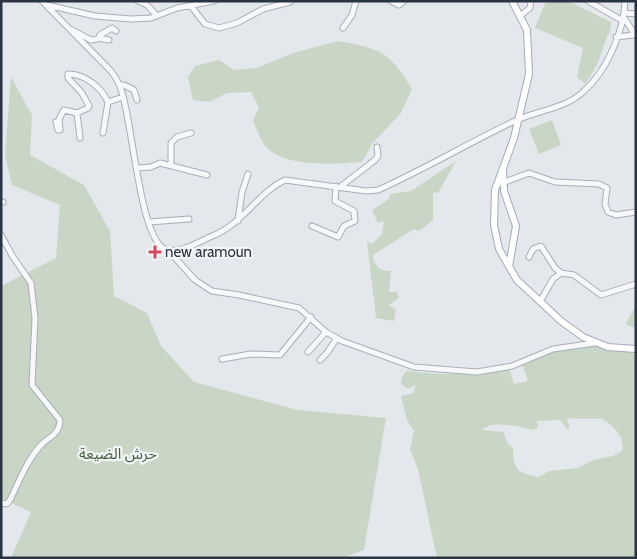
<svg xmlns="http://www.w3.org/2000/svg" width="637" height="559" font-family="Cabin,'Noto Sans Arabic',sans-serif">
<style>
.green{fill:#c9d6c5;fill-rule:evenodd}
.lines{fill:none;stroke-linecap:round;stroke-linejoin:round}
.minor-casing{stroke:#a9aeb7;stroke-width:7}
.major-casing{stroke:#a3abb8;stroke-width:8}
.minor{stroke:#f7f8fa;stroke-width:5}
.major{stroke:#fff;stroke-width:6}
.poi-dot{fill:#d1495b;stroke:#f4f6f9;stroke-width:2}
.labels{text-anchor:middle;stroke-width:4.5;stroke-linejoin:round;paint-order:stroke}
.poi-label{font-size:15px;fill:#2b3445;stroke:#f4f6f9;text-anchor:start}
.park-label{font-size:15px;fill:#3f6138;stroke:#f4f6f9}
</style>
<rect width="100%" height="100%" fill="#e4e7ec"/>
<path class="green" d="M546 1H568L611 22C612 31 607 36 604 45 599 61 596 69 585 84L577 77 583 48 535 28Z
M338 41C381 49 389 51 412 89L401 113 372 144 362 162C336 164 284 168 265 146 260 139 257 129 253 121L259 107 251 92 227 93 209 102 193 100 188 77 195 66 219 60 234 70 257 68 293 53Z
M11 77 32 115 30 155 84 185 110 231 114 296 147 313 161 346 194 382 297 410 386 418 364 550 341 558H11L31 512 1 498V286L56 258 60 205 12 185 5 155Z
M552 120 561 145 539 154 529 129Z
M456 161 438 193 433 192V220L419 231 414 229 373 255C373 265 380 272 391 271L389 292H397L399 298 389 305 396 310 394 321 376 318 367 242 372 244 382 234 384 221 378 223 372 210 389 199 390 194 411 191Z
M636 305V329L626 324Z
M592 345 607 348 636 349V558H437L418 469 410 449 414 431 407 420 401 396 413 393 416 385 408 389 401 384 402 377 406 371C443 375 473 376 509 368L514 384 528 381 522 363 553 350ZM569 418C574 419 599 418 602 419 613 424 626 439 622 451L613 456 593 460 578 468 549 471 538 477C517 472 514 471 513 448L508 444 503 432 482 430C491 420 521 426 533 430L538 427 537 421 560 420 567 429 570 427 567 421Z"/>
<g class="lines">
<defs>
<path id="minor" d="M42 1 111 71C114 75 117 80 119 84 133 114 138 239 166 250 178 254 199 242 210 237 244 224 257 193 285 180L366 191 378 190C425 169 470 142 517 120 539 110 564 109 583 92 606 72 624 32 625 1
M138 1 147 5 157 16
M391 1 399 5 404 1
M588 1 623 21
M47 5 95 16 131 19 151 18 177 8 214 1
M191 6 205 24 219 28 237 23 263 9 290 2
M625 13 636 14
M521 15 530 8 531 1
M624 18 636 36
M343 28 352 15 356 1
M70 29 91 40 98 39 100 35 112 28 116 31
M616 37 633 35
M99 38 109 40
M120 85H124L134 90 137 100
M56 122 58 130H60L59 119 64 110 77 113
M103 133 108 102 123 97
M80 138 77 113 88 108 89 106 82 93 68 78V74C85 74 101 87 108 102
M171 165V143L177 137 191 133
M137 168 151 167 160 163 207 175
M502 183 529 173 555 182 599 184 607 188 605 204 608 212 616 215 636 212
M340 187 375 160 378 156 377 147
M1 202H3
M238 221 242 192 248 174
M149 222 189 219
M312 226 338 237 344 226 355 221 354 211 335 201 336 186
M1 235 13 257 31 283 35 318 32 385 60 420C59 436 49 436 40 446 26 462 19 482 10 500L7 504 1 503
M169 251 195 280 212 291 239 295 299 308 326 332 342 341 414 367 477 372 512 366 553 349 595 343
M529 257 533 249 541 246 555 268 561 273
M541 300 553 279 561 273 574 275 601 295 636 284
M308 352 326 332
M222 359 251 354 280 355 311 317
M320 360 327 353 337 338"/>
<path id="major" d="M512 1 527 30 529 74 514 138 495 190 494 225 499 249 517 280 561 321 583 337 608 347 636 349
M503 169 504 191 516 226 509 267"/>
</defs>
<use href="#minor" class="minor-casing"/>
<use href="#major" class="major-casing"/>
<use href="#minor" class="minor"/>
<use href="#major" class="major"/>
</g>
<path class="poi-dot" d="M152.5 244.5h5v5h5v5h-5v5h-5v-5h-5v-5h5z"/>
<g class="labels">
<g class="poi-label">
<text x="165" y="257">new aramoun</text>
</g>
<g class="park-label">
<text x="118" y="459">حرش الضيعة</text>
</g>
</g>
<rect width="637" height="559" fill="none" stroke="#2b3445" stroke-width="5"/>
</svg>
